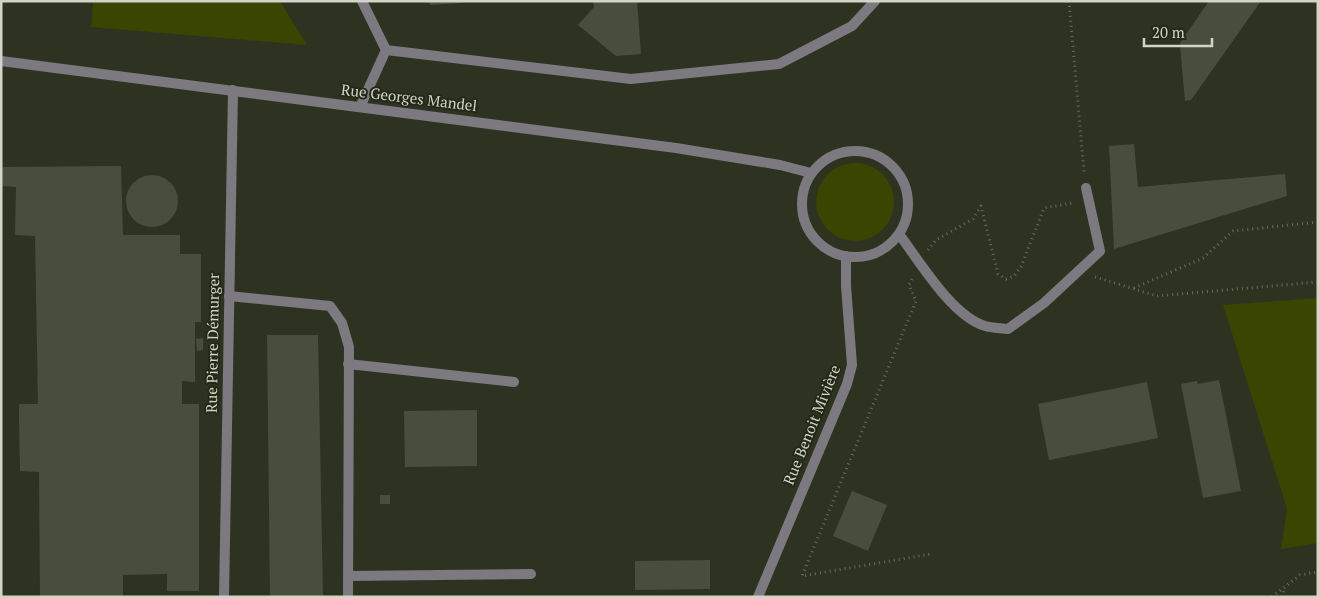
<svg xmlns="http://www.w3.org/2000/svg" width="1319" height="598" font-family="'PT Serif',serif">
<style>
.green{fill:#394500}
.building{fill:#494e3c}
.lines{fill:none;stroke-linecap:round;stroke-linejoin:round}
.path{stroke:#676c5c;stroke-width:3;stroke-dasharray:1 4;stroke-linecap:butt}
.lane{stroke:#7d7981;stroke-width:10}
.street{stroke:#7d7981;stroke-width:10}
.labels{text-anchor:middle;stroke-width:4;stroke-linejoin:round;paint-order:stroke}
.street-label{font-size:15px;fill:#d1d4c9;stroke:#242918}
</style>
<rect width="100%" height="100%" fill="#2e3321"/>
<path class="green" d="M93 1H280L307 45 91 27Z
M816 202a39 39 0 1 1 78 0a39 39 0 1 1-78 0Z
M1318 298V543L1281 549 1287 509 1223 305Z"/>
<path class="building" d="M429 1H461V3L430 5Z
M593 1H637L641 54 616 56 578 25 594 7Z
M1209 1H1261L1191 100 1185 101 1180 46 1181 44 1180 43Z
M1134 144 1138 187 1285 174 1287 196 1114 249 1109 146Z
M121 166 123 235H180V254H201V322H195V382L182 381V404H199V591H167V574L123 575V597H40L39 472 20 471 19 421V404H38L35 236 15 235 16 187 2 186V167Z
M126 201a26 26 0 1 1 52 0a26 26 0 1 1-52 0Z
M267 335H318L323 597H270Z
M203 338V350L197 351 196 339Z
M1219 380 1241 491 1203 498 1181 384 1197 381 1198 384Z
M1147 382 1158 438 1049 460 1038 404Z
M477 410V466L405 467 404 411Z
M852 491 887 505 868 551 833 536Z
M380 495H390V504H380Z
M710 560V589L635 590V561Z"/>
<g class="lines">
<path class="path" d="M1069 1 1084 172
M928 250 936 240 973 219 981 206 998 274 1006 279 1014 276 1021 267 1044 208 1073 203
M1095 277 1157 296 1318 282
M912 279 909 285 916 301 802 576 931 554
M1134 288 1203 258 1233 231 1318 222
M1272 597 1300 575 1318 572
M1282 597 1285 588"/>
<path class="lane" d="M362 1 386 50
M386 50 631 79 779 64 852 26 875 1
M360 107 386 50
M229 296 330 306 342 323 349 347 348 597
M348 364 514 382
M348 576 531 574"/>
<path class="street" d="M1 61 676 148 780 165 811 173
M802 204a53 53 0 1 1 106 0a53 53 0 1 1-106 0Z
M899 234C920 262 952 316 985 326 992 328 1001 328 1008 329L1044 303 1100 251 1086 188
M224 597 233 90
M758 597 847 384 852 365 846 286V256"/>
</g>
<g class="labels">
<g class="street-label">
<text transform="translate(409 98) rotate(7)" y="5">Rue Georges Mandel</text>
<text transform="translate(213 343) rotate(-89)" y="5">Rue Pierre Démurger</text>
<text transform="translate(812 425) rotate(-68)" y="5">Rue Benoit Mivière</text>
</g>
</g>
<rect width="1319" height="598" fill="none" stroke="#d1d4c9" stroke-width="5"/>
<path d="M1144 38v8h68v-8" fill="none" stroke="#d1d4c9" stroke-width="2.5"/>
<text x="1152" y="38" font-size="15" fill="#d1d4c9" stroke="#242918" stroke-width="4" paint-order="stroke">20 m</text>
</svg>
